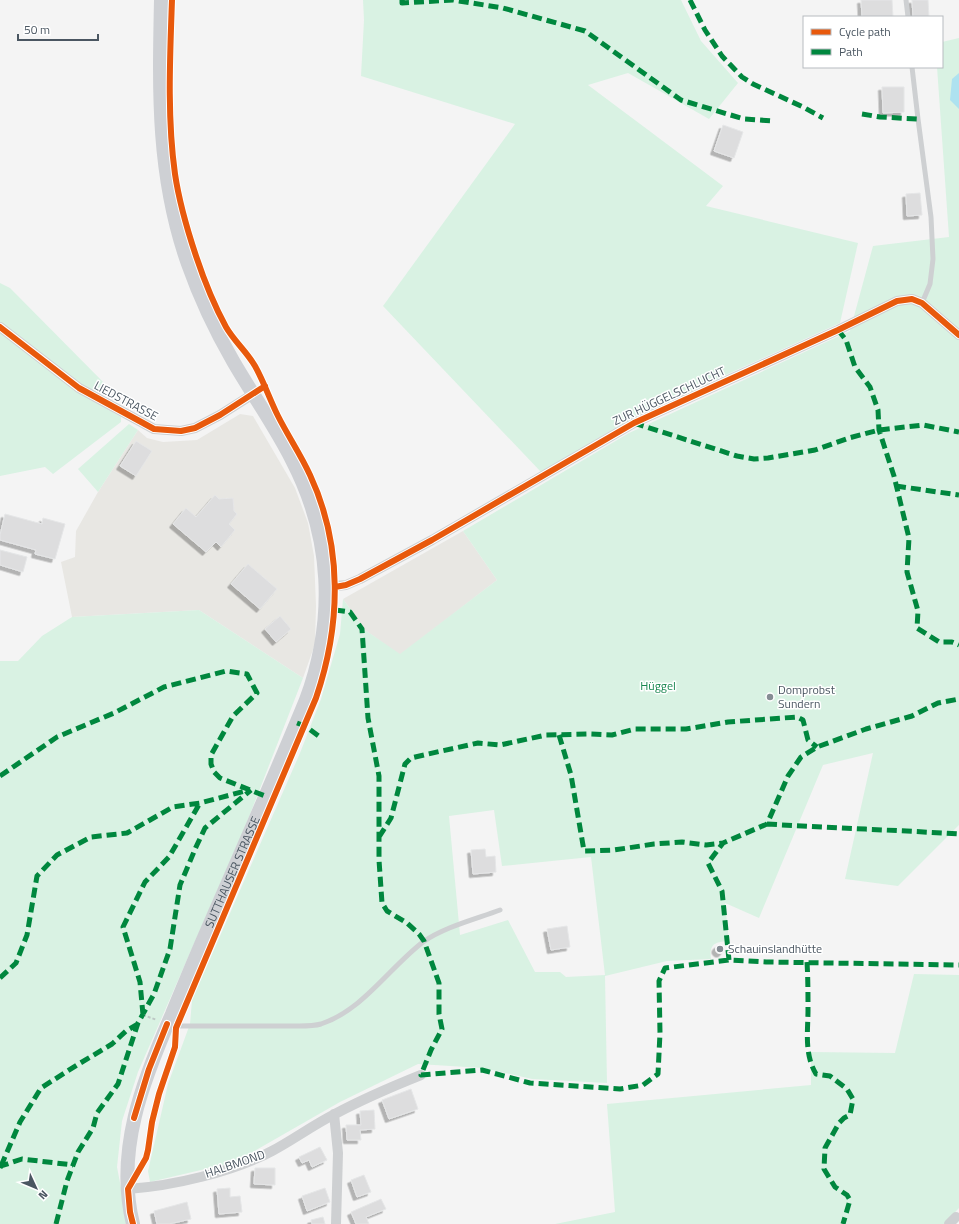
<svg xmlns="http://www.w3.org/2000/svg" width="959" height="1224" font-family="'Titillium Web',sans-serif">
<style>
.commercial{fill:#e8e7e3}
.green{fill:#d9f2e3;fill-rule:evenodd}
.water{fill:#aee2f0}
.building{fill:#ddddde;stroke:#e5e6e7;filter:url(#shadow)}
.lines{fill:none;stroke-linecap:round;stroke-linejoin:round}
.path{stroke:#bcc7c4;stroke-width:2;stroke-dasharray:3 2;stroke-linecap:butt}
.lane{stroke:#ced0d2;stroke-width:5}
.street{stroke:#ced0d2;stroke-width:10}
.secondary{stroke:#ced0d4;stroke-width:14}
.quiet{stroke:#00873e;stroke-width:5;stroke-dasharray:10 5;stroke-linecap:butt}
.cycleway-casing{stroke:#fff;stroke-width:8}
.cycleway{stroke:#e8590c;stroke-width:6}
.poi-dot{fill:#868d94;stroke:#fff;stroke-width:1.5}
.labels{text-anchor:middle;stroke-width:3;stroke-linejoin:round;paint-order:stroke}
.street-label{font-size:12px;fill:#4a5661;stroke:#fff}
.park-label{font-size:12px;fill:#17864f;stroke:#fff}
.poi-label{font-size:12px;fill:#4a5661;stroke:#fff;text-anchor:start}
</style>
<defs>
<filter id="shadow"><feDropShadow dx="-3.5" dy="3.5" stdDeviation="0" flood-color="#0004"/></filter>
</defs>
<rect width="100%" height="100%" fill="#f4f4f4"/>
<path class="commercial" d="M240 414 253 416 295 488 308 523 314 556 316 606 315 644 303 678 199 610 72 617 61 562 75 557 76 531 98 492 138 430 147 438 163 442 197 440Z
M463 531 497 580 400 655 365 630 343 599Z"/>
<path class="green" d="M363 0H681L701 41 738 83 709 119 628 73 588 85 723 186 706 206 858 243 840 323 638 415 541 472 383 306 515 124 361 76 364 20Z
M959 38V825L898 886 845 879 873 753 823 765 759 918 725 903 729 941C716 942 709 943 711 959L667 961 605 976 607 1083 532 1079 483 1068 418 1064 340 1102 235 1162 150 1182 148 1171 168 1084 190 1024 192 1000 300 753 321 699 340 634 343 599 365 630 400 654 497 580 463 531 629 433 850 331 873 246 949 237 937 67H942V42ZM494 810 502 866 591 857 605 975 566 977 560 972H535L508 920 460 935 449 816Z
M0 283 10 288 111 390 79 392 121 417V422L53 474 45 467 0 476Z
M129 424 138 430 98 492 78 469Z
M199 610 303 678 245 827 138 1072 122 1121 117 1167 126 1214 129 1224H0V661H18L42 636 72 617Z
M914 974 959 975V1208L944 1224H555L615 1212 607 1104 811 1085V1052L895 1053Z"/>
<path class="water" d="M959 73V109L950 100 952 79Z"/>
<path class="building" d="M861 0H892L893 17H862Z
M912 0H928L929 17H913Z
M882 87H904V112L883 113Z
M723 125 743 132 734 158 714 151Z
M920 193 922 215 907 216 906 194Z
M136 441 152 451 136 476 120 466Z
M215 495 219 499 233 498 234 511 237 514 229 524 235 530 221 547 216 542 206 552 173 524 186 508 196 517Z
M5 514 42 524 43 518 65 524 55 559 35 554 36 550 0 540V535Z
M0 550 27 557 23 572 0 565Z
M248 564 277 589 260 609 231 584Z
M280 616 291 629 276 642 265 629Z
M485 849 486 857 495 856 496 872 473 874 471 850Z
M567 926 570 947 551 950 547 929Z
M715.5 949a4.5 4.5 0 1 1 9 0a4.5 4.5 0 1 1-9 0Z
M411 1089 418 1109 389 1119 382 1100Z
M374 1110 375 1129 360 1130 361 1140H347L346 1125H361L360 1111Z
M320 1147 327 1160 312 1167 309 1160 302 1163 299 1157Z
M255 1168H275V1185L254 1184Z
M364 1175 371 1192 357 1197 351 1180Z
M230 1188V1197L240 1196 242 1212 219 1214 217 1189Z
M325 1188 330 1202 307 1211 302 1196Z
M381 1199 386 1209 366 1217 369 1224H356L351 1212Z
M187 1202 191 1219 169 1224H157L154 1211Z
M323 1217 325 1224H312L311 1220Z"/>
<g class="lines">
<path class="path" d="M143 1015 157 1020"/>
<path class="lane" d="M906 0 908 17
M912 67 918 119 931 217 933 259 930 284 922 303
M168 1024 177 1026H299C306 1026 314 1026 321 1024 363 1010 389 968 423 942 444 927 476 919 500 910"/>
<path class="street" d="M0 327 79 388 154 429 181 431 195 428 220 415 253 394
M326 587 346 585 360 579 432 540 634 423 838 330 897 301 912 299 922 303 959 335
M334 1114 338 1153 336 1224
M128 1189C172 1186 233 1172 272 1151 293 1140 313 1125 335 1114 363 1099 391 1087 421 1075
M949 1224 956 1217"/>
<path class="secondary" id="s1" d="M133 1224C115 1151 143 1080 172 1014 185 982 198 951 212 919 244 846 276 773 306 700 336 619 332 537 292 460 275 426 252 394 233 361 215 330 200 298 188 264 157 176 159 92 161 0"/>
<path class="quiet" d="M402 0V3L453 0 503 8 585 31 681 100 744 119 773 121
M690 0 705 30 722 56 742 77 753 84 803 107 823 118
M862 114 880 117 918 119
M838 330 846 340 855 367 870 387 878 410 879 430 894 476 909 538 907 572 918 611 917 628 939 642H952L959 645
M634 423 737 456 754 459 768 458 815 450 849 438 879 430 923 425 959 432
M896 486 959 495
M335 610 350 612 362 629 368 718 379 776V860L382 903 387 911 407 923 419 934 424 941 439 983V1014L442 1029 431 1050 421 1075 482 1070 530 1083 620 1089 643 1085 658 1074 660 1033 659 981 665 968 729 960 766 962 959 965
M297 723 305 726 320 737
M559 735 571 775 584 851 614 850 654 844 682 842 706 845 723 843
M0 776 57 737 114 713 164 687 226 671 247 674 257 693 233 716 211 755V764L214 772 220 778 265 796
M767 824C831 828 895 830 959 834
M379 837 391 818 405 764 411 758 428 754 478 743 500 745 546 735 589 734 612 735 635 729H686L728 722 797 717 803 720 808 740 817 747
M729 960 722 891 708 863 723 843 767 824 788 776 801 757 817 747 866 729 912 716 938 703 959 699
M807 962C808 978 808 994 808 1010 808 1031 804 1054 816 1074L830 1076 847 1089 853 1099 850 1115 844 1118 839 1123 825 1148 824 1169 835 1187 847 1195 850 1200 843 1224
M0 978 16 963 27 935 37 876 57 855 91 837 127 833 173 807 200 803 249 790
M143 1015 140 982 123 927 145 882 169 857 200 803
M1 1166 20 1122 41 1088 77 1065 112 1044 126 1031 138 1024
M0 1168 1 1166 22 1159 73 1165
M56 1224 67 1181 78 1152 93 1128 97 1113 118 1084 138 1023 154 994 170 949 180 885 196 847 205 828 251 790"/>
<defs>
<path id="cycleway" d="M0 327 79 388 154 429 181 431 195 428 220 415 265 386
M335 587 346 585 360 579 432 540 634 423 838 330 897 301 912 299 922 303 959 335
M134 1118 149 1069 167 1024
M133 1224 130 1212 128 1189 146 1158 148 1150 152 1122 159 1094 175 1047 176 1028 316 698C341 625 343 546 310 475 301 455 288 436 278 416 270 400 264 382 255 366 247 352 234 341 226 327 214 305 204 280 196 256 187 229 179 201 175 174 167 117 170 57 172 0"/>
</defs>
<use href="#cycleway" class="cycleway-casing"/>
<use href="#cycleway" class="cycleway"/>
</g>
<g class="poi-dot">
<circle cx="770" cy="697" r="4"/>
<circle cx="720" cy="949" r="4"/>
</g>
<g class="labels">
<g class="street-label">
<text transform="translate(669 396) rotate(-25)" y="4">ZUR HÜGGELSCHLUCHT</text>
<text transform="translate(126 401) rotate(28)" y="4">LIEDSTRASSE</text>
<text dy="4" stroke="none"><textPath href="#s1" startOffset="372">SUTTHAUSER STRASSE</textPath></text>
<text transform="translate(235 1164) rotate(-19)" y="4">HALBMOND</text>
</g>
<g class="park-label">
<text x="658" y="690">Hüggel</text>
</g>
<g class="poi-label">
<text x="778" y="694">Domprobst<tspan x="778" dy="14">Sundern</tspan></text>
<text x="728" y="953">Schauinslandhütte</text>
</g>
</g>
<rect x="803" y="16" width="140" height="52" fill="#ffffff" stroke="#b7bbc0"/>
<rect x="811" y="29" width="20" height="6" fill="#e8590c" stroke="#b7bbc0"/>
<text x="839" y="36" font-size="12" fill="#4a5661">Cycle path</text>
<rect x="811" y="49" width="20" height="6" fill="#00873e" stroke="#b7bbc0"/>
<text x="839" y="56" font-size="12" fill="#4a5661">Path</text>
<g transform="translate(36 1188) rotate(134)" stroke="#ffffff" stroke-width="3" paint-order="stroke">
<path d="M0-3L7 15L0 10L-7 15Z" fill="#4a5661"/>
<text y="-6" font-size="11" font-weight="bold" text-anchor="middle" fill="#4a5661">N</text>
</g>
<path d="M18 34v6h80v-6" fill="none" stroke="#4a5661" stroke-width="2"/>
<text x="24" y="34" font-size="12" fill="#4a5661" stroke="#ffffff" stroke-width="3" paint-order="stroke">50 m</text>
</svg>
